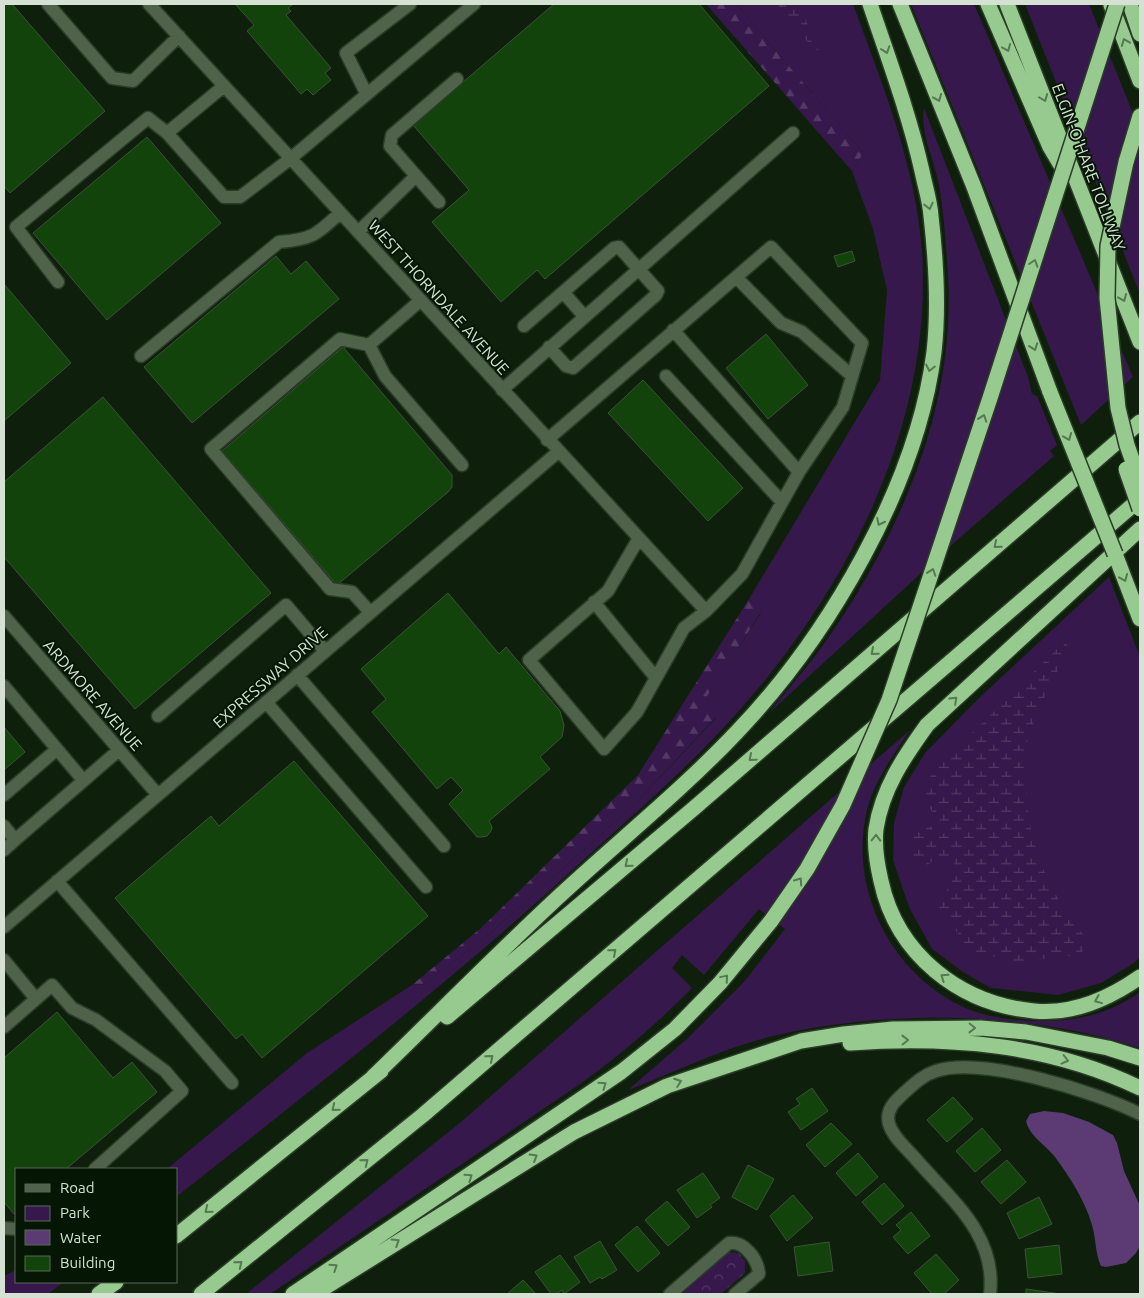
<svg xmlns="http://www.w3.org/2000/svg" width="1144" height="1298" font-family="Ubuntu,sans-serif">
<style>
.green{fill:#37184c}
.forest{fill:url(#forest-firs)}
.wetland{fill:url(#wetland-marsh)}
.park{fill:url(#park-crowns)}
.water{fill:#5c3b75}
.building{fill:#12430a;stroke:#3d513a}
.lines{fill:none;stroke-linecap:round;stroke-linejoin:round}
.minor-casing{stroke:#2a3b27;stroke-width:15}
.highway-casing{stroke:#2a3b27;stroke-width:18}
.minor{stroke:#4f634b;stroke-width:12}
.highway{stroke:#96ca8e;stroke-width:15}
.highway-bridge-casing{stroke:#2a3b27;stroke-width:18;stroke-linecap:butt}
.highway-bridge{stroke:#96ca8e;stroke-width:15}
.oneway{stroke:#557950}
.labels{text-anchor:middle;stroke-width:4;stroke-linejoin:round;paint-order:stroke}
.street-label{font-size:16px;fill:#d5e1d3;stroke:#051704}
</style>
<defs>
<pattern id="forest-firs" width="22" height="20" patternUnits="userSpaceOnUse" patternTransform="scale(1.25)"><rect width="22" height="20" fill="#37184c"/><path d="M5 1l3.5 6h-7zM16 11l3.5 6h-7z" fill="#533965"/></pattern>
<pattern id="wetland-marsh" width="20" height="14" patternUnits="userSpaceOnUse" patternTransform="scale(1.25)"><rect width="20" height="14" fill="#37184c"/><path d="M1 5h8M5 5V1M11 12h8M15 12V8" fill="none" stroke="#533965"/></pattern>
<pattern id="park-crowns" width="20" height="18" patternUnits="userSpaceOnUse" patternTransform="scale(1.25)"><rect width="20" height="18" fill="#37184c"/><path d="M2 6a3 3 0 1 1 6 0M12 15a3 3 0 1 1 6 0" fill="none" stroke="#533965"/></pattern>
</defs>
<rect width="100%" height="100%" fill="#0e200b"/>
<path class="green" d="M736 4H853C882 84 916 165 922 252 934 437 834 616 707 745 663 790 615 831 568 874 443 988 309 1092 176 1197V1169H167L307 1053 412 985 425 984 487 936 633 806 716 718 701 704 761 613 749 599 880 380 887 290 873 229 852 171 863 153Z
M911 4H974L1133 377 1081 425Z
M1025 4H1089L1140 131V294Z
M924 108 1028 377 1032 394 1037 396 1057 445 1050 451 1054 456 956 541 768 714C788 689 810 664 829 637 901 532 956 405 948 275 946 245 944 214 939 185 934 159 920 134 924 108Z
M1109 577 1140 657V957L1134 963 1101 983 1058 995 991 988 963 972 932 949 909 907 893 860 894 823 904 787 925 753 978 699Z
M910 730C894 755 875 779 867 810 847 893 896 983 976 1012 997 1019 1022 1021 1044 1021 1079 1021 1111 1013 1140 992V1048C1030 1011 886 1009 773 1036 722 1048 676 1072 628 1090L688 1038 744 982 785 929 759 909 704 975 682 955 672 968 692 988C657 1024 620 1055 580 1084L270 1294H246L461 1122Z
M16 1270V1282H64L48 1294H4V1276Z"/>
<path class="forest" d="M706 4H736L863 153 852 171Z
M749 599 761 612 702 704 716 717 633 806 487 936 425 984 412 985 481 928 638 775Z"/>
<path class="wetland" d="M777 4H799L819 51 811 46Z
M1064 642 1067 644 1068 652C1052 681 1036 711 1027 742 1024 752 1026 766 1026 776 1026 841 1045 887 1085 937 1088 946 1085 950 1078 955L1014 962 969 950 938 905 956 874 954 861 935 859 928 865 912 861C911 848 911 829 923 822L931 826 935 835 948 833C943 819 929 812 923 798L928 780 938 767Z"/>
<path class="park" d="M728 1252 739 1253 745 1261V1273L721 1294H682Z"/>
<path class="water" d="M1044 1111 1063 1113 1089 1122 1113 1135 1117 1143 1124 1171 1140 1206V1246L1136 1253 1126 1263 1106 1267 1101 1266C1095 1253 1096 1238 1092 1225 1085 1201 1070 1177 1055 1157 1046 1145 1030 1137 1026 1121L1030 1114Z"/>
<path class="building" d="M4 4H12L105 111 10 193 4 186Z
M235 4H293L288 8 291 11 286 15 331 68 325 73 331 80 313 95 307 89 301 94 247 31 254 25Z
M554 4H699L769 86 545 279 537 270 501 302 432 222 469 190 413 125Z
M147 137 221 223 107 320 33 233Z
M852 251 855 261 838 267 834 256Z
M276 256 291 274 306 261 339 299 192 423 144 367Z
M4 284 71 363 4 421Z
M766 334 808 385 768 419 726 368Z
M343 347 452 475V487L448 492 337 585 222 451Z
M643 380 743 488 708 521 608 413Z
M103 397 271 593 135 709 4 557V482Z
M448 593 499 654 506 647 560 711 564 725 562 737 540 757 550 769 489 821 492 827 491 831 487 836 482 837H477L449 804 463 790 451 777 437 789 372 712 386 699 361 669Z
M4 727 25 752 4 770Z
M294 761 428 916 262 1058 242 1034 236 1039 115 898 211 816 219 826Z
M57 1012 113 1078 132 1062 157 1092 66 1169H16V1212L14 1214 4 1202V1058Z
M812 1088 828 1111 801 1130 788 1112 800 1104 796 1099Z
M953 1097 973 1119 947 1142 927 1120Z
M831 1123 852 1144 825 1167 806 1145Z
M982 1128 1001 1150 975 1172 956 1151Z
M858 1153 878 1177 856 1196 836 1173Z
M1007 1160 1026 1182 1001 1204 981 1182Z
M748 1165 774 1179 757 1210 732 1197Z
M703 1173 720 1198 710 1205 712 1207 697 1218 677 1190Z
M884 1183 904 1206 882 1225 862 1202Z
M793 1195 813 1218 787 1241 770 1216Z
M1039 1197 1052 1224 1019 1239 1007 1213Z
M667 1201 690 1227 668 1246 645 1220Z
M911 1212 930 1236 908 1254 893 1237 901 1230 896 1225Z
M637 1226 660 1253 638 1272 615 1245Z
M600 1241 617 1270 602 1279 600 1277 590 1283 574 1257Z
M829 1242 833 1271 798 1276 794 1247Z
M1059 1245 1062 1274 1028 1278 1025 1249Z
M936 1254 959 1280 944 1294H932L914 1273Z
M560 1255 580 1282 564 1294 562 1290 556 1294H551L535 1272Z
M523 1280 536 1294H507Z
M1026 1289 1061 1294H1026Z"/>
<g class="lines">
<defs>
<path id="minor" d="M48 4 112 78 133 81 179 36
M149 4 706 611
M366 93 346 53 410 4
M167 133 224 197H240L290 159 474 4
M439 202 390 146 392 135 457 79
M358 232 416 176
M736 277 781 323 802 332 852 376
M58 282 16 227 148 118 167 133 224 86
M563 292 584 316
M524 326 614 248 619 247 658 291 656 295 573 368 566 366 549 347
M673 330 799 472
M369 345 385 376 462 465
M141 356 279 242C313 239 316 235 340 213
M666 376 782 502
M502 390 793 133
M547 440 771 247 862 343 843 407 799 472 742 574 706 611 684 628 637 712 604 749 529 660 608 591 639 538
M594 602 656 678
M370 612 352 592 330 589 211 449 340 339 369 345 421 300
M4 616 158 795
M297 675 444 846
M4 686 83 780
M266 702 426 887
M158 716 286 605 325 651
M4 795 56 750
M4 826 15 840 119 750
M4 850 15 840
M57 881 232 1083
M4 927 558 452
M4 960 36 999 4 1027
M36 999 52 985 72 1008 96 1020 165 1071 182 1091 95 1169
M4 1228 16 1229
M670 1294 729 1243C744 1241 758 1259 759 1274L735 1294
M990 1294C997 1234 950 1199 914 1157 906 1148 893 1137 889 1124 885 1110 895 1101 905 1092 914 1084 923 1075 936 1071 983 1056 1096 1092 1140 1114"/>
<path id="highway" d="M900 4 974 187 1050 392
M988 4 1050 147 1063 169
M1007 4 1140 342
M1130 4 1140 34
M1111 5 1140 81
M1126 162 1140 116
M1140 529 927 725C904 757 882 789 876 829 874 847 877 864 881 881 897 955 960 1004 1034 1011 1073 1015 1110 998 1140 977
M1115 554 1140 619
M447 1017 693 809 1140 422
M850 1043C950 1036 1049 1044 1140 1088
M373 1077C433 1019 493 958 554 901 615 844 679 793 736 733 828 637 917 486 934 352 939 308 936 260 931 216 930 201 925 186 922 171 909 114 889 60 870 4
M176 1236 381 1071
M99 1294 116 1282
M201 1294 423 1115 1140 499
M293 1294 621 1072 675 1029 720 983 771 921
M309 1294 321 1290 574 1132 667 1086 801 1041 844 1034 893 1029 981 1028 1026 1032 1108 1048 1140 1058"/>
</defs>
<use href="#minor" class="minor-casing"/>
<use href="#highway" class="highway-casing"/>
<use href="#minor" class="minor"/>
<use href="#highway" class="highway"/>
<defs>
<path id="highway-bridge" d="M1126 162 1108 246 1107 298 1118 408 1127 445 1140 482
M1050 392 1115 554
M1126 469 1140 509
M771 921 807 869 843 805 889 700 990 398 1117 4"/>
</defs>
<use href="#highway-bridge" class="highway-bridge-casing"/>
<use href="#highway-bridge" class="highway-bridge"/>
</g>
<defs><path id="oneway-chevron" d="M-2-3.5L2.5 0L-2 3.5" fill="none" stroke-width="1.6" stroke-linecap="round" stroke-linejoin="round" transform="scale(1.25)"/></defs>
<g class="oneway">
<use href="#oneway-chevron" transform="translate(1125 42) rotate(-112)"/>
<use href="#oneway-chevron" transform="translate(1007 48) rotate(67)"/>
<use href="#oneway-chevron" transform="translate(886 50) rotate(71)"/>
<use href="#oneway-chevron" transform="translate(938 98) rotate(68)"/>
<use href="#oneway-chevron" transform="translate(1044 98) rotate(69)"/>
<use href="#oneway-chevron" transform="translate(929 206) rotate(78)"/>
<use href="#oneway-chevron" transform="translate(1034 263) rotate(-72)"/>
<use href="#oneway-chevron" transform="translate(1123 298) rotate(68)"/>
<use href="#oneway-chevron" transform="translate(1034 347) rotate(70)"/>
<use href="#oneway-chevron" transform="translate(930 368) rotate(102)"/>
<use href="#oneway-chevron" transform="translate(983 418) rotate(-71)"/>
<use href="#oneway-chevron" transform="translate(1068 437) rotate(68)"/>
<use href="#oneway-chevron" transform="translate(880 522) rotate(117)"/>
<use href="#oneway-chevron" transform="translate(997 545) rotate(140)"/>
<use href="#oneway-chevron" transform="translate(932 572) rotate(-71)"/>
<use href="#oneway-chevron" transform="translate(1124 578) rotate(68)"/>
<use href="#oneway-chevron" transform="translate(874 652) rotate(139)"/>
<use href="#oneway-chevron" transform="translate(954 700) rotate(-43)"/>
<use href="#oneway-chevron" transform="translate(752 758) rotate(139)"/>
<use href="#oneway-chevron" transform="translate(876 838) rotate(-89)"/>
<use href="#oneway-chevron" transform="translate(628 864) rotate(140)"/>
<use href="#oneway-chevron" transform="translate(799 881) rotate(-55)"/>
<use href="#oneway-chevron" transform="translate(613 952) rotate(-41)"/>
<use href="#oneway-chevron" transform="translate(944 977) rotate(-146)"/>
<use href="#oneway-chevron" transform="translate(725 978) rotate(-50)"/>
<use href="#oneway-chevron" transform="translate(1098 1000) rotate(158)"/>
<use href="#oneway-chevron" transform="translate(972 1028) rotate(1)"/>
<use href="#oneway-chevron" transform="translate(905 1040) rotate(-1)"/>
<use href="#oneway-chevron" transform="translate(490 1058) rotate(-41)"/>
<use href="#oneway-chevron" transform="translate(1065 1060) rotate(14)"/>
<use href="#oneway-chevron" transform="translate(678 1082) rotate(-20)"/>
<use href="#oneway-chevron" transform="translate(603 1085) rotate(-35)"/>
<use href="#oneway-chevron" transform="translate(335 1108) rotate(141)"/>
<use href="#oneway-chevron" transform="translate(534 1157) rotate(-31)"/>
<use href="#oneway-chevron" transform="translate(365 1162) rotate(-39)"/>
<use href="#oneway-chevron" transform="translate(469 1177) rotate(-34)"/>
<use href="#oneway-chevron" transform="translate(208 1210) rotate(141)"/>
<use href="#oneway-chevron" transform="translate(396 1242) rotate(-32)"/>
<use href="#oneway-chevron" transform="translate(239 1264) rotate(-39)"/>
<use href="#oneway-chevron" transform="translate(334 1267) rotate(-34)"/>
</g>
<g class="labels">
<g class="street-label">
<text transform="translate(1089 167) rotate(69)" y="6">ELGIN-O'HARE TOLLWAY</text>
<text transform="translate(439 297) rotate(48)" y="6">WEST THORNDALE AVENUE</text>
<text transform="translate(270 677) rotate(-41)" y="6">EXPRESSWAY DRIVE</text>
<text transform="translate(93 695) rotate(49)" y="6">ARDMORE AVENUE</text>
</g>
</g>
<rect width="1144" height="1298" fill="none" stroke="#d5e1d3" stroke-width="10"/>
<rect x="15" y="1168" width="162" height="115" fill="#051704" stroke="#586857"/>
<rect x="25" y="1184" width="25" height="8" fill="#4f634b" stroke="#586857"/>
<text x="60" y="1193" font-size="15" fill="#d5e1d3">Road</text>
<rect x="25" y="1206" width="25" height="15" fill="#37184c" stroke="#586857"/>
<text x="60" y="1218" font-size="15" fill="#d5e1d3">Park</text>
<rect x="25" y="1230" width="25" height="15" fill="#5c3b75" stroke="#586857"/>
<text x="60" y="1243" font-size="15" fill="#d5e1d3">Water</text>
<rect x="25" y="1256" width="25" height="15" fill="#12430a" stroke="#586857"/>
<text x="60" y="1268" font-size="15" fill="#d5e1d3">Building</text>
</svg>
